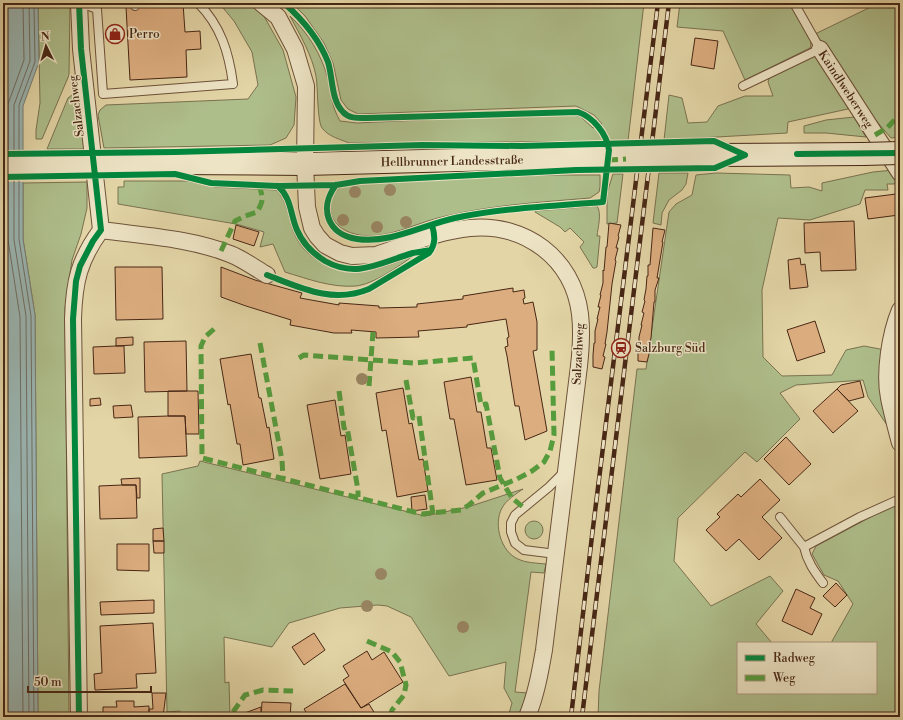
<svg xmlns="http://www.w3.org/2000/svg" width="903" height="720" font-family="'Libre Bodoni',serif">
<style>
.green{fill:#aebe8b;stroke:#7a7250}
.water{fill:#9ab6b3;stroke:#797d74}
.pier{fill:#e3d5a6}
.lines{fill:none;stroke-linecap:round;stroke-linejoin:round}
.shore{stroke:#706e64;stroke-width:1}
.building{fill:#dcad7f;stroke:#472715}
.service-casing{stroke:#6e5239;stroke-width:10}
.minor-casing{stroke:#6e5239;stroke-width:18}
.secondary-casing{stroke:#472715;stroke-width:24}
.service{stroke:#ede4c5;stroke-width:8}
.minor{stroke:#ede4c5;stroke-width:16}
.secondary{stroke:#ede4c5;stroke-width:22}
.rail-casing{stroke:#472715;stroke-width:4.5}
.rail{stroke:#ede4c5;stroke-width:3;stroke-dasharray:9;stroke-linecap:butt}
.secondary-bridge-casing{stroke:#472715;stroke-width:24;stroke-linecap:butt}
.secondary-bridge{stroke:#ede4c5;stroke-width:22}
.quiet{stroke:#559c3d;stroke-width:5;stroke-dasharray:10 5;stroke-linecap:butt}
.cycleway-casing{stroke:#ede4c5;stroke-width:8}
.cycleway{stroke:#00873e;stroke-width:6}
.tree{fill:#998663}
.labels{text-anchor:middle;stroke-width:3;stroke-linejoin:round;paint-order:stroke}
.poi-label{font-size:12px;fill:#472715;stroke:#ede4c5;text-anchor:start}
.street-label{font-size:12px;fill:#472715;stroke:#ede4c5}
</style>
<rect width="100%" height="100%" fill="#e3d5a6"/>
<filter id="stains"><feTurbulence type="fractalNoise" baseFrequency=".005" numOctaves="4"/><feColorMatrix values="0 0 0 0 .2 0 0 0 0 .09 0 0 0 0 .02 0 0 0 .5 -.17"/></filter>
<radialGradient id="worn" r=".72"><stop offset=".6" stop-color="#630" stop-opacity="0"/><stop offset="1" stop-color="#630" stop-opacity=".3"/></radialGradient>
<path class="green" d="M38 3H70L69 75 42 139H36V130L40 103Z
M219 3H252L265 18 283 50 296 97 294 125 286 138 270 145 104 148 98 115 100 110 106 105 248 99 258 85 252 52 234 21Z
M292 3H644L628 141 349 143C340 139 329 137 322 128 317 120 318 87 316 76 312 55 300 35 290 16 309 34 321 54 328 79 332 96 331 105 340 121L357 123 568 113 581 117 593 128 602 124 594 115 576 106 358 114 348 109 341 100 333 63 324 43 305 16Z
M680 3H790L810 38 811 45 810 48 745 80 723 31 677 27Z
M879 3H900V137L891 138 853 94 815 34Z
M809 56H818L850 103 848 109 788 122 787 133 664 140 669 95 682 98 688 123 707 122 718 106 745 96H773L768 82 770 75Z
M72 95 78 103 85 149H47L68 98Z
M854 117 866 137 826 133H804V126L826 120Z
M894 170 899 180 894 184H887L888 190H865L860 204 810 220 778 218 762 290 763 357 782 376 832 375 846 350 864 346 885 350 889 428 868 397 863 380 796 385 780 393 800 419 757 462 745 452 678 518 674 561 711 606 770 576 783 591 756 624 772 643H738V693H876V643H831L853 604 838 581 824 575 812 554 816 546 882 511 900 503V717H598L599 691 637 369H646L669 212 676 204 692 195 696 175 716 173 790 175 791 188 809 187 822 191V183L873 172Z
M659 173H688L686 184 682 190 669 200 662 213 661 225 653 223Z
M613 174H623L617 223 607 224V193Z
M543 175H600V187L599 192 590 198C542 202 493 205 446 216 422 221 398 234 373 236 361 236 348 234 339 226 326 216 327 192 344 186 357 182 383 183 398 182 446 179 495 178 543 175Z
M124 181H188L215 187 276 190C289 201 288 222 296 237 308 261 337 273 363 271 378 270 399 261 413 256 399 266 374 284 356 286 332 288 308 279 285 272L273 244 260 247 264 232 236 224 118 204V187H124Z
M87 182V208L81 234 72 260 65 308 69 717H38L35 315 23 239V183Z
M597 206C602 213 598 227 597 236H600L597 267 595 268H593L580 247 584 242 570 228 565 232 560 227 535 212V211Z
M200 461 425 516 468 507 523 489C516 494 506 500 502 508 493 524 501 552 518 559 526 563 537 563 546 564L544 573 531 572 515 692 528 693 518 717H508L512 703 504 688 506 662 449 676 411 617 387 606 378 605 340 608 289 623 272 647 224 637 225 683 229 682 230 717H181L180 711 167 712 162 474 198 466Z
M525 530a9 9 0 1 1 18 0a9 9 0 1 1-18 0Z"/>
<path class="water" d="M3 3H38L39 62 23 106V239L35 315 38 717H3Z"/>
<path class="pier" d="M3 150H25V182H3Z"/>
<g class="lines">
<path class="shore" d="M8 154V104L24 60 23 3
M14 154V105L30 61 29 3
M19 154V105L35 62 34 3
M8 178V240L20 317 23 717
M14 178V240L26 316 29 717
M19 178V239L31 316 34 717"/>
</g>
<path class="building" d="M183 3 185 32 200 31 201 49 186 50 187 77 130 80 126 7Z
M695 38 718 41 714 69 691 65Z
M896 194 899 215 868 219 865 198Z
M854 221 856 270 821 271 820 252 805 253 804 223Z
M609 223 621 225 618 236 619 237 616 248H618L615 260 616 261 612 284 607 332 605 344H606L603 356 605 357 602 369 593 367V355L594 343H595V331L598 319H597L600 307H598L601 295H600L603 283V270L604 271 606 247H607Z
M236 225 259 232 254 246 233 239Z
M653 228 665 230 662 242H663L657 278H659L655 290V302H654L651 338 648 350H650L647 362 638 361V349H639V337L642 325H641L644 313 642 312 645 301 644 300 646 289 647 276H648V265H650Z
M800 258 801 265 805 264 808 287 790 289 788 260Z
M115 267H162L163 319 116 320Z
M221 267 255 280 302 293 300 298 339 305V303L379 306V308L417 307V304L463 299V296L513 288V292L524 290 525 298 523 299 524 304 533 302 537 322V350L533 351 547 431 525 440 519 406H515L507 356 505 347 508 346 507 338 509 337 506 319 467 325V327L418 331 419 337 376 338V332L351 330 352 333H334L290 325 291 320 246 306 221 297Z
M815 321 825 352 797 361 787 330Z
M133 337V345L116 346V338Z
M186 341 187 391 145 392 144 342Z
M116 346H124L125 373 94 374 93 347Z
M251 354 259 398H261L267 428 269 427 274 459 243 465 240 444H237L230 404 228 405 220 359Z
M471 377 477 412H481L487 448H491L497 480 466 485 454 419H450L444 382Z
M860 381 864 397 849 401 837 389 841 385Z
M403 388 409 424 412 423 419 460 423 459 428 491 397 497 386 430 382 431 376 393Z
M837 389 858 411 833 433 813 411Z
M168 391H198L199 434H186L185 416H168Z
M100 398 101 405 90 406V399Z
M335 400 341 436 345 435 351 474 320 479 307 405Z
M131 405 133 417 114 418 113 406Z
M168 416H185L187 456 139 458 138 417Z
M786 437 811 464 789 485 764 459Z
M140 478V498H137L136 485H122L121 479Z
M760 479 780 500 762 517 782 538 759 560 739 539 726 551 706 530 720 517 717 514 738 494 741 497Z
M122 485H136L137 518 100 519 99 486Z
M425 495 427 509 412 511 411 497Z
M163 528 164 541H153V529Z
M153 541H164V553H154Z
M117 544H149V571L117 570Z
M836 583 847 595 835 607 823 596Z
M796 589 815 598 810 608 822 614 812 635 782 621Z
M154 600V613L101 615 100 602Z
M153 623 156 673 136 674 137 688 95 690 94 674 102 673 100 626Z
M314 633 325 650 304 665 292 647Z
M367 651 372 660 384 652 403 682 361 708 343 680 349 676 343 666Z
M345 684 361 708 369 704 377 717H309L304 709Z
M152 693H166L163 717H149V709H153Z
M116 701H134V707L149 706V717H103V707H117Z
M262 702 291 703 290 717H261Z
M261 707V717H241L242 714Z"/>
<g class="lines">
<defs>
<path id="service" d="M81 3 97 9 103 94 233 84C229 53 221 26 198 3
M134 3 135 6
M743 86 820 49 794 3
M780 517 804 547 860 517 900 499
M804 547C807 561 814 571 823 583
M556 554 524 550 515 543 511 532V523L515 515 549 487 564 472"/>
<path id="minor" d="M79 3 81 49 101 230
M261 3 278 17 295 49 306 86 305 164 307 207 312 228 317 236 325 245 340 253 352 256 376 255C407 245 438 231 470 228 525 223 573 258 580 314 582 331 581 348 579 366L544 650C540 673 536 695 527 717
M820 49 900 173
M101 230C144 236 189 238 230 254 243 259 255 268 267 275
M900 310C890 334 884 373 889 398 892 413 896 428 900 443
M79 717 73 319C74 282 79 260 101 230"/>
<path id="secondary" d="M714 155 863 154
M175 163 305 164 573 157"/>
</defs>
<use href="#service" class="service-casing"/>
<use href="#minor" class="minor-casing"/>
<use href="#secondary" class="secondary-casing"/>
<use href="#service" class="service"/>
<use href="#minor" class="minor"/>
<use href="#secondary" class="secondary"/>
<defs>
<path id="rail" d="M571 717 592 536 658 3
M582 717 669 3"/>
</defs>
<use href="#rail" class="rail-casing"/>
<use href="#rail" class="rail"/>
<defs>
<path id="secondary-bridge" d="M863 154 900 153
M573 157 714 155
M3 166 175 163"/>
</defs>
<use href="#secondary-bridge" class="secondary-bridge-casing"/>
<use href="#secondary-bridge" class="secondary-bridge"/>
<path class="quiet" d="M265 6 269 3
M875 135 887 128 900 114
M608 160 626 159
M221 251 235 221 245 216 257 212C264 200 263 198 259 185
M214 329 205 337 201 346 202 458 422 514 461 510 469 505 483 493 517 479 532 471 544 462 550 451 554 435 552 349
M260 343 282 460 283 478
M299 358 304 355 414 363 473 358 481 405 486 404 500 478 512 498 523 507
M406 380 413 418 419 416 433 514
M369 386 373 332
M339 391 344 428 347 427 358 490V497
M367 641 392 652 400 662 406 685 404 695 392 710 390 717
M233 712 245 695 263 690 293 691"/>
<defs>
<path id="cycleway" d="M284 3C302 19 319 39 328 62 333 78 331 100 343 112 349 119 359 118 367 118L578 112C593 117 607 134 609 150L603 202C554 206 503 208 455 218 423 225 390 244 357 239 328 235 318 208 336 185
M3 154 175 152 422 145 522 146 714 141 745 155
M797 154 900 153
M3 177 175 174 211 183 278 186 336 185 360 181 576 170 715 168 745 155
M278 186C292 199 290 214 297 230 303 244 312 253 325 261 357 279 381 262 413 253 418 252 425 251 431 250
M267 275C301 288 333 304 369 289L429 253C436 244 435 235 432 225
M79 717 73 319 76 281 80 266 93 241 101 230 81 49 79 3"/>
</defs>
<use href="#cycleway" class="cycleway-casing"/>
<use href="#cycleway" class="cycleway"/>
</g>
<g class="tree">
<circle cx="390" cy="190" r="6"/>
<circle cx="355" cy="192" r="6"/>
<circle cx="343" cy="220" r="6"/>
<circle cx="406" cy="222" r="6"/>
<circle cx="377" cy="227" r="6"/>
<circle cx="362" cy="379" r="6"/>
<circle cx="381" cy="574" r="6"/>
<circle cx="367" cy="606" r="6"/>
<circle cx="463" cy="627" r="6"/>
</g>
<defs>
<symbol id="shop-ring" viewBox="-11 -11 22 22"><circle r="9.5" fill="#ede4c5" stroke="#8f2418" stroke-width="1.5"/><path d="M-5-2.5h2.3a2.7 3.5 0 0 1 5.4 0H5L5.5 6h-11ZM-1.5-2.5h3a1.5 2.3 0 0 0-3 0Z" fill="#8f2418"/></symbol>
<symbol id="station-ring" viewBox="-11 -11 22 22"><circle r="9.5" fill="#ede4c5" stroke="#8f2418" stroke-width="1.5"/><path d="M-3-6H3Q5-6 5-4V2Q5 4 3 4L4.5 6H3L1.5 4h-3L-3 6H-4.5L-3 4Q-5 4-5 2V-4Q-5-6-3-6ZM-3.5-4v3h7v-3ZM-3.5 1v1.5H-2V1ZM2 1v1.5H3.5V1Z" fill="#8f2418"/></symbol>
</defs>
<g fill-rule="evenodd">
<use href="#shop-ring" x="104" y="23" width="22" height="22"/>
<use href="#station-ring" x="610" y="337" width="22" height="22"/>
</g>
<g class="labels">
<g class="poi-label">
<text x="129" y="38">Perro</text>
<text x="635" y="352">Salzburg Süd</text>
</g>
<g class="street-label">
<text transform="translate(846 89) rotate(57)" y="4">Kaindlweberweg</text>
<text transform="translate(76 106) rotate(-97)" y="4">Salzachweg</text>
<text transform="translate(452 161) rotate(-1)" y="4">Hellbrunner Landesstraße</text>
<text transform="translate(578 354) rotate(-87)" y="4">Salzachweg</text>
</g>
</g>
<rect width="903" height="720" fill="none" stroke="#e3d5a6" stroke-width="16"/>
<rect x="4" y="4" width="895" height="712" fill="none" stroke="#472715" stroke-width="2"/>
<rect x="8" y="8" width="887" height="704" fill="none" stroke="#472715"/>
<rect x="737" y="642" width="140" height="52" fill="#ede4c5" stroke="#ab987f"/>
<rect x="745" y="655" width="20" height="6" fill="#00873e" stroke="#ab987f"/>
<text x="773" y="662" font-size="12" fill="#472715">Radweg</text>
<rect x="745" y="675" width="20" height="6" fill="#559c3d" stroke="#ab987f"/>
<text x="773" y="682" font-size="12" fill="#472715">Weg</text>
<g transform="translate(46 46) rotate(355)" stroke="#ede4c5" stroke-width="3" paint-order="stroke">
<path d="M0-3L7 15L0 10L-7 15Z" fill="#472715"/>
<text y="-6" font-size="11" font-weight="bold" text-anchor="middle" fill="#472715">N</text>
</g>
<path d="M28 686v6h123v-6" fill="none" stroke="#472715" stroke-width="2"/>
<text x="34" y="686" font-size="12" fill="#472715" stroke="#ede4c5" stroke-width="3" paint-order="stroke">50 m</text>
<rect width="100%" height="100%" filter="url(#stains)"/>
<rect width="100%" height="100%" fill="url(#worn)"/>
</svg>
